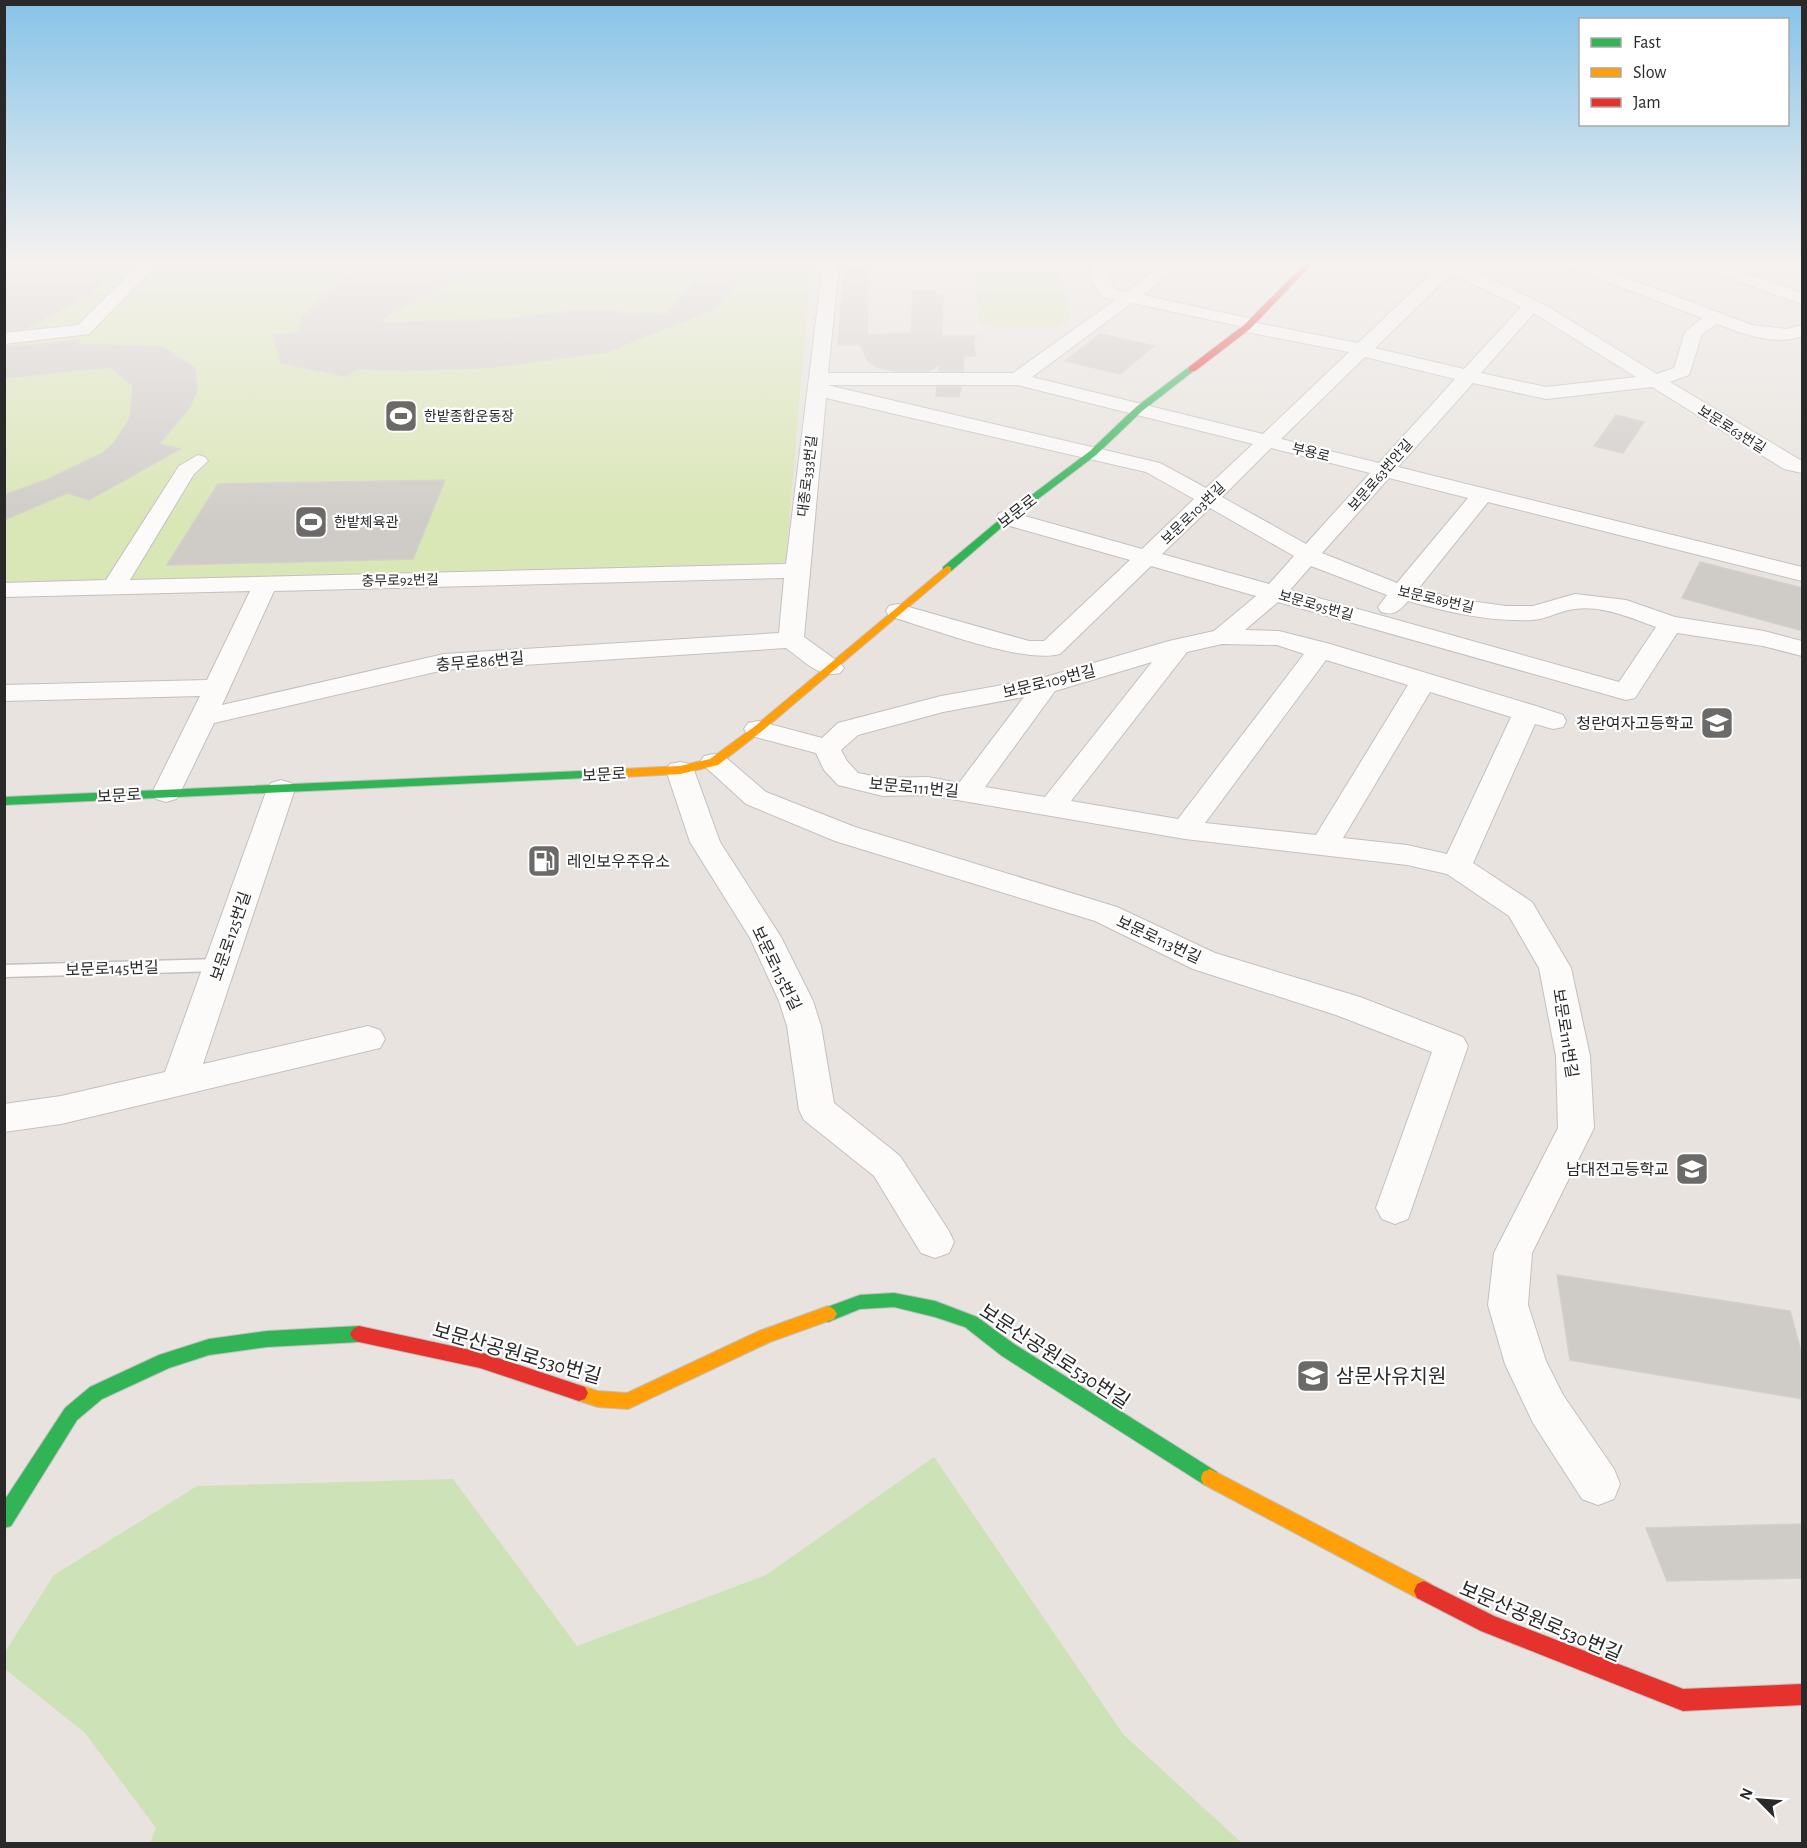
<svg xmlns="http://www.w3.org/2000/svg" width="1807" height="1848" font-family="'Alegreya Sans','Noto Sans KR',sans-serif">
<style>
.green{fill:#cee2b8}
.pitch{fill:#d9e6b5}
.building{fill:#cfccc8;stroke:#d3cfcb;stroke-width:1.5}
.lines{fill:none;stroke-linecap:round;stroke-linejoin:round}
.lane-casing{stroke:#c2c0c0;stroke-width:3}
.street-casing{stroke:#c2c0c0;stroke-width:2}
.fast-casing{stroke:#c2c0c0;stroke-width:2}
.slow-casing{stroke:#c2c0c0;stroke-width:2}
.jam-casing{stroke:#c2c0c0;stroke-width:2}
.lane{fill:#fcfbfa;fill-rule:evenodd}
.street{fill:#fcfbfa;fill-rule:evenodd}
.fast{fill:#30b455;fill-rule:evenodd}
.slow{fill:#ff9f0a;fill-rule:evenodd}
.jam{fill:#e5322d;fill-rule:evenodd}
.labels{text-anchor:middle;stroke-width:4.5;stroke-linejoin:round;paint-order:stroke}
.far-poi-label{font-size:14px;fill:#292929;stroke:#fff;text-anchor:start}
.far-street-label{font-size:14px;fill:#292929;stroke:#fff}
.street-label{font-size:16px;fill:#292929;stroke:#fff}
.poi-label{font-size:16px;fill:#292929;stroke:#fff;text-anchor:end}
.near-street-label{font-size:20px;fill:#292929;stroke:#fff}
.near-poi-label{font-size:20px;fill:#292929;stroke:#fff;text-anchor:start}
</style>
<rect width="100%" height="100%" fill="#e8e3de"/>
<path class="green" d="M934 1457 1123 1734 1242 1843H150L156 1828 85 1733 5 1669V1652L54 1575 197 1486 453 1479 577 1646 766 1575Z"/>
<path class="pitch" d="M4 264H811L785 568 5 584Z
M975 272H1061L1070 320 1058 327 990 326 979 323Z"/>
<path class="building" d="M4 264H88L103 274 101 284 90 295 23 329 4 331Z
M363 264H479L375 323 512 319 577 310 665 314 702 275 701 264H739L741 279 716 308 606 352 495 367 404 371 356 369 345 376 281 363 273 335 299 333 302 316 351 271Z
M844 266H869L867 335 911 333 913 291H936V295H943L942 336H977L974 338 975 356H964L963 371H939L941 363 930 371H894L877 367 868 361 860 345H838Z
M1100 334 1154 346 1120 374 1065 361Z
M79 340 78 344 163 347 195 368 197 390 190 407 159 444 180 449 89 500 67 493 4 520V495L46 480 103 453 114 443 130 418 133 386 110 367 4 378V348Z
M937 387H961L959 397 936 396Z
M1616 415 1644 422 1623 453 1594 446Z
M445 480 413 559 167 565 218 484Z
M1700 562 1803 588V631L1682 598Z
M1557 1275 1790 1311 1803 1358V1399L1570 1360Z
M1803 1524V1578L1667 1581 1646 1528Z"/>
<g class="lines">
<defs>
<path id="lane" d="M220 959 228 965 220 971 4 977V965Z"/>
<path id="street" d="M139 264H157L89 334 4 344V333L78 325Z
M823 264H839L828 373H1013L1115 300 1102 297 1094 285 1089 264H1105L1114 289 1126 292 1164 264H1183L1143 295 1248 318 1254 319 1257 323 1358 343 1438 267 1436 264H1458L1547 306 1657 374 1674 368 1685 332 1702 318 1568 267 1566 264H1590L1752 325 1787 329 1802 325V336C1775 346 1743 334 1717 324L1702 334 1689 375 1670 382 1802 461V473L1784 469 1652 387 1546 399 1473 383 1398 467 1802 567V581L1488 502 1418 589 1456 599 1506 606H1533L1575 594 1626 600 1675 617 1764 631 1802 641V656L1763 646 1677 633 1635 698 1626 700 1278 602 1245 630 1279 631 1330 644 1536 706 1563 715 1566 721 1563 727 1553 729 1535 724 1473 863 1532 902 1571 968 1590 1056 1594 1128 1532 1253 1528 1305 1546 1361 1563 1395 1614 1469 1620 1484 1614 1499 1598 1505 1582 1499 1533 1423 1505 1364 1488 1305 1494 1253 1558 1128 1556 1056 1539 968 1509 916 1447 874 1407 865 1185 839 928 795 883 796 838 785 824 770 816 753 748 735 744 729 748 723 758 721 822 738 838 723 941 696 1042 678 1169 641 1214 631 1256 596 1151 566 1060 654C1022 664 930 628 889 616L886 611 889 606 898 604 1029 641H1044L1130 560 999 523 996 518 999 513 1007 511 1142 549 1194 499 1146 472 826 398 804 637 840 663 844 668 840 673C819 679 802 659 786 648L444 670 214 723 180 793 176 799 166 802 156 799 152 793 200 696 4 701V685L207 680 250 591 4 597V583L106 580 179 466 198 455 205 457 208 461 194 474 130 580 786 564ZM1451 274 1521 307 1464 369 1375 348ZM1132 303 1239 326 1241 331 1247 332 1349 352 1263 434 1032 377ZM1534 313 1535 314 1636 377 1546 387 1481 373ZM1365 357 1455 379 1379 463 1281 439ZM827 385H1017L1253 444 1206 488 1160 463ZM1271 448 1370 473 1306 544 1222 497ZM1389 478 1468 498 1397 583 1322 553ZM1210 508 1294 556 1269 584 1162 554ZM1311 566 1387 595 1378 607 1381 612C1395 616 1399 611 1408 601 1448 612 1489 622 1531 620 1546 620 1560 610 1575 609 1602 605 1631 618 1656 627L1619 682 1290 590ZM784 578 779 633 444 654 222 705 274 591ZM1222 644 1277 645 1304 654 1178 819 1071 801 1187 652ZM1326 660 1408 685 1316 835 1205 823ZM1152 662 1045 797 985 787 1055 691ZM1430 692 1511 717 1447 854 1407 845 1343 838ZM1024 697 959 783 928 777 883 778 858 773 847 761 841 750 858 735 943 712Z
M1696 264H1720L1802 293V304L1698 267Z
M714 754 724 756 766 792 855 827 1117 907 1215 953 1360 997 1463 1037 1468 1046 1408 1219 1395 1224 1382 1219 1376 1208 1432 1052 1336 1015 1193 969 1095 921 835 841 746 804 700 762 704 756Z
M680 762 690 764 694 770 720 842 781 937 813 1001 821 1026 834 1103 900 1156 949 1231 954 1242 949 1253 935 1258 921 1253 874 1176 804 1120 799 1110 787 1026 779 1001 750 938 690 842 666 770 670 764Z
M281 780 291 783 295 789 203 1064 368 1026 380 1030 385 1039 380 1048 61 1124 4 1132V1104L61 1096 165 1072 267 789 271 783Z"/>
<path id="fast" d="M1189 367 1196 369 1142 411 1096 455 1010 520 951 571H943V567L1004 516 1090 451 1136 407Z
M603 770 609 774 607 777 4 805V797Z
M894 1293 935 1301 977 1317 1014 1344 1217 1472 1219 1478 1217 1484 1210 1487 1203 1484 1002 1356 965 1327 935 1317 894 1307 860 1309 828 1322 822 1319 819 1314 822 1309 860 1295Z
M359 1326 365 1329 368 1334 365 1339 359 1342 267 1347 209 1355 169 1368 102 1399 77 1420 11 1526 4 1528V1501L65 1408 90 1387 159 1355 209 1339 267 1331Z"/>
<path id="slow" d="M947 566 951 567V571L762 731 718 765 680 774 603 778 597 774 603 770 680 766 710 759 754 727Z
M828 1306 834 1309 837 1314 834 1319 770 1342 628 1409 598 1407 573 1399 570 1393 573 1387 579 1385 598 1391 627 1393 759 1331Z
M1210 1469 1431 1584 1434 1591 1431 1598 1424 1601 1417 1598 1203 1484 1201 1478 1203 1472Z"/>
<path id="jam" d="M1305 264H1312L1250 329 1195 371H1189V367L1244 325Z
M359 1326 480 1352 585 1387 588 1393 585 1399 579 1401 480 1368 359 1342 353 1339 350 1334 353 1329Z
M1424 1581 1494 1616 1683 1689 1802 1684V1705L1683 1711 1481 1631 1417 1598 1414 1591 1417 1584Z"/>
</defs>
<use href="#lane" class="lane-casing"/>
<use href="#street" class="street-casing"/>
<use href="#fast" class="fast-casing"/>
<use href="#slow" class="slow-casing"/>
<use href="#jam" class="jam-casing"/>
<use href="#lane" class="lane"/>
<use href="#street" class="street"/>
<use href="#fast" class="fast"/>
<use href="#slow" class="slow"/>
<use href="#jam" class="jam"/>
</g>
<linearGradient id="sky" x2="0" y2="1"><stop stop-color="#86c3e8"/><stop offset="0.5" stop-color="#f5f2f0"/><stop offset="1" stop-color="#f5f2f0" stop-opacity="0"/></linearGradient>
<rect width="1807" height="523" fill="url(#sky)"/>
<defs>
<symbol id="stadium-square" viewBox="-11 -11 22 22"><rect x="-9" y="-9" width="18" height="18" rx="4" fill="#6c6a68" stroke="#fff"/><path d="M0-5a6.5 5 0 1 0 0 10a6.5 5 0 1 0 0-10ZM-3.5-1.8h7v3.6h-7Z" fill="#fff"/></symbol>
<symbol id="school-square" viewBox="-11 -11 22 22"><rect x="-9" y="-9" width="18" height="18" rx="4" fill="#6c6a68" stroke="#fff"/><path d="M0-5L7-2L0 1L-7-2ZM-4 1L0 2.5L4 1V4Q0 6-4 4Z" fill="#fff"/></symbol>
<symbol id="fuel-square" viewBox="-11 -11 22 22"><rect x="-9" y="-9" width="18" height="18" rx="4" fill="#6c6a68" stroke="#fff"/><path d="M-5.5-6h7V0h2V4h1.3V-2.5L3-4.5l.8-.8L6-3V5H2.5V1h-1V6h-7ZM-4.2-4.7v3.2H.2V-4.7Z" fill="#fff"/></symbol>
</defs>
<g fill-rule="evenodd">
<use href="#stadium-square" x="382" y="397" width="38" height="38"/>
<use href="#stadium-square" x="292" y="503" width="38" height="38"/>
<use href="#school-square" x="1698" y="704" width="38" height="38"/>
<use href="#fuel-square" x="525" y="842" width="38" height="38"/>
<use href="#school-square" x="1673" y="1150" width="38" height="38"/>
<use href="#school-square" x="1294" y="1357" width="38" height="38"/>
</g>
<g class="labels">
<g class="far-poi-label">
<text x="424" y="421">한밭종합운동장</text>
<text x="334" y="527">한밭체육관</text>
</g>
<g class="far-street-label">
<text transform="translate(1732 429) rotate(32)" y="5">보문로63번길</text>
<text transform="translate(1311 452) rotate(14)" y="5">부용로</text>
<text transform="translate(1380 475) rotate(-49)" y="5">보문로63번안길</text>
<text transform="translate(807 476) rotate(-83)" y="5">대종로333번길</text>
<text transform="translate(1193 513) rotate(-44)" y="5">보문로103번길</text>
<text transform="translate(400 580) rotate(-1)" y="5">충무로92번길</text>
<text transform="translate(1436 599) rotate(13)" y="5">보문로89번길</text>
<text transform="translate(1316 605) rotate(16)" y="5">보문로95번길</text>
</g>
<g class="street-label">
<text transform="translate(1017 511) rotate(-38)" y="6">보문로</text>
<text transform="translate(480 661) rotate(-5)" y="6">충무로86번길</text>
<text transform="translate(1049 681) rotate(-14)" y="6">보문로109번길</text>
<text transform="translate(604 774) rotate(-3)" y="6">보문로</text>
<text transform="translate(914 787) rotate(5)" y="6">보문로111번길</text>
<text transform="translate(119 795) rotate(-3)" y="6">보문로</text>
<text transform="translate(230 936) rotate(-71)" y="6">보문로125번길</text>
<text transform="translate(1159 939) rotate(25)" y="6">보문로113번길</text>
<text transform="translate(112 968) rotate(-2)" y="6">보문로145번길</text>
<text transform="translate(777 968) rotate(64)" y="6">보문로115번길</text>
<text transform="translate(1566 1033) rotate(81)" y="6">보문로111번길</text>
</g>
<g class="poi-label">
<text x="1694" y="729">청란여자고등학교</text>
<text x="567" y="867" text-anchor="start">레인보우주유소</text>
<text x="1669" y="1175">남대전고등학교</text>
</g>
<g class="near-street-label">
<text transform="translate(517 1353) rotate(16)" y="7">보문산공원로530번길</text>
<text transform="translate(1055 1356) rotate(33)" y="7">보문산공원로530번길</text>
<text transform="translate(1541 1621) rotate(23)" y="7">보문산공원로530번길</text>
</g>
<g class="near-poi-label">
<text x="1336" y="1383">삼문사유치원</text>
</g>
</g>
<rect width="1807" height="1848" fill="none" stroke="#292929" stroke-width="12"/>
<rect x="1579" y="18" width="210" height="108" fill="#ffffff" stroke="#a9a9a9" stroke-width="1.5"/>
<rect x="1591" y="38" width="30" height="9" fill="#30b455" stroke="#a9a9a9" stroke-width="1.5"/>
<text x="1633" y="48" font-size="18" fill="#292929">Fast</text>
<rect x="1591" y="68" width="30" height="9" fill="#ff9f0a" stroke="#a9a9a9" stroke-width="1.5"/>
<text x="1633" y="78" font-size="18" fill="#292929">Slow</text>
<rect x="1591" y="98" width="30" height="9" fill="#e5322d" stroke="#a9a9a9" stroke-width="1.5"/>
<text x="1633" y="108" font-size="18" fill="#292929">Jam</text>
<g transform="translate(1759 1800) rotate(295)" stroke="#ffffff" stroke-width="4.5" paint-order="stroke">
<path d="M0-4.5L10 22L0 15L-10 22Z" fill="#292929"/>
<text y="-9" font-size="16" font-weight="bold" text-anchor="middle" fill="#292929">N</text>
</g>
</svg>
